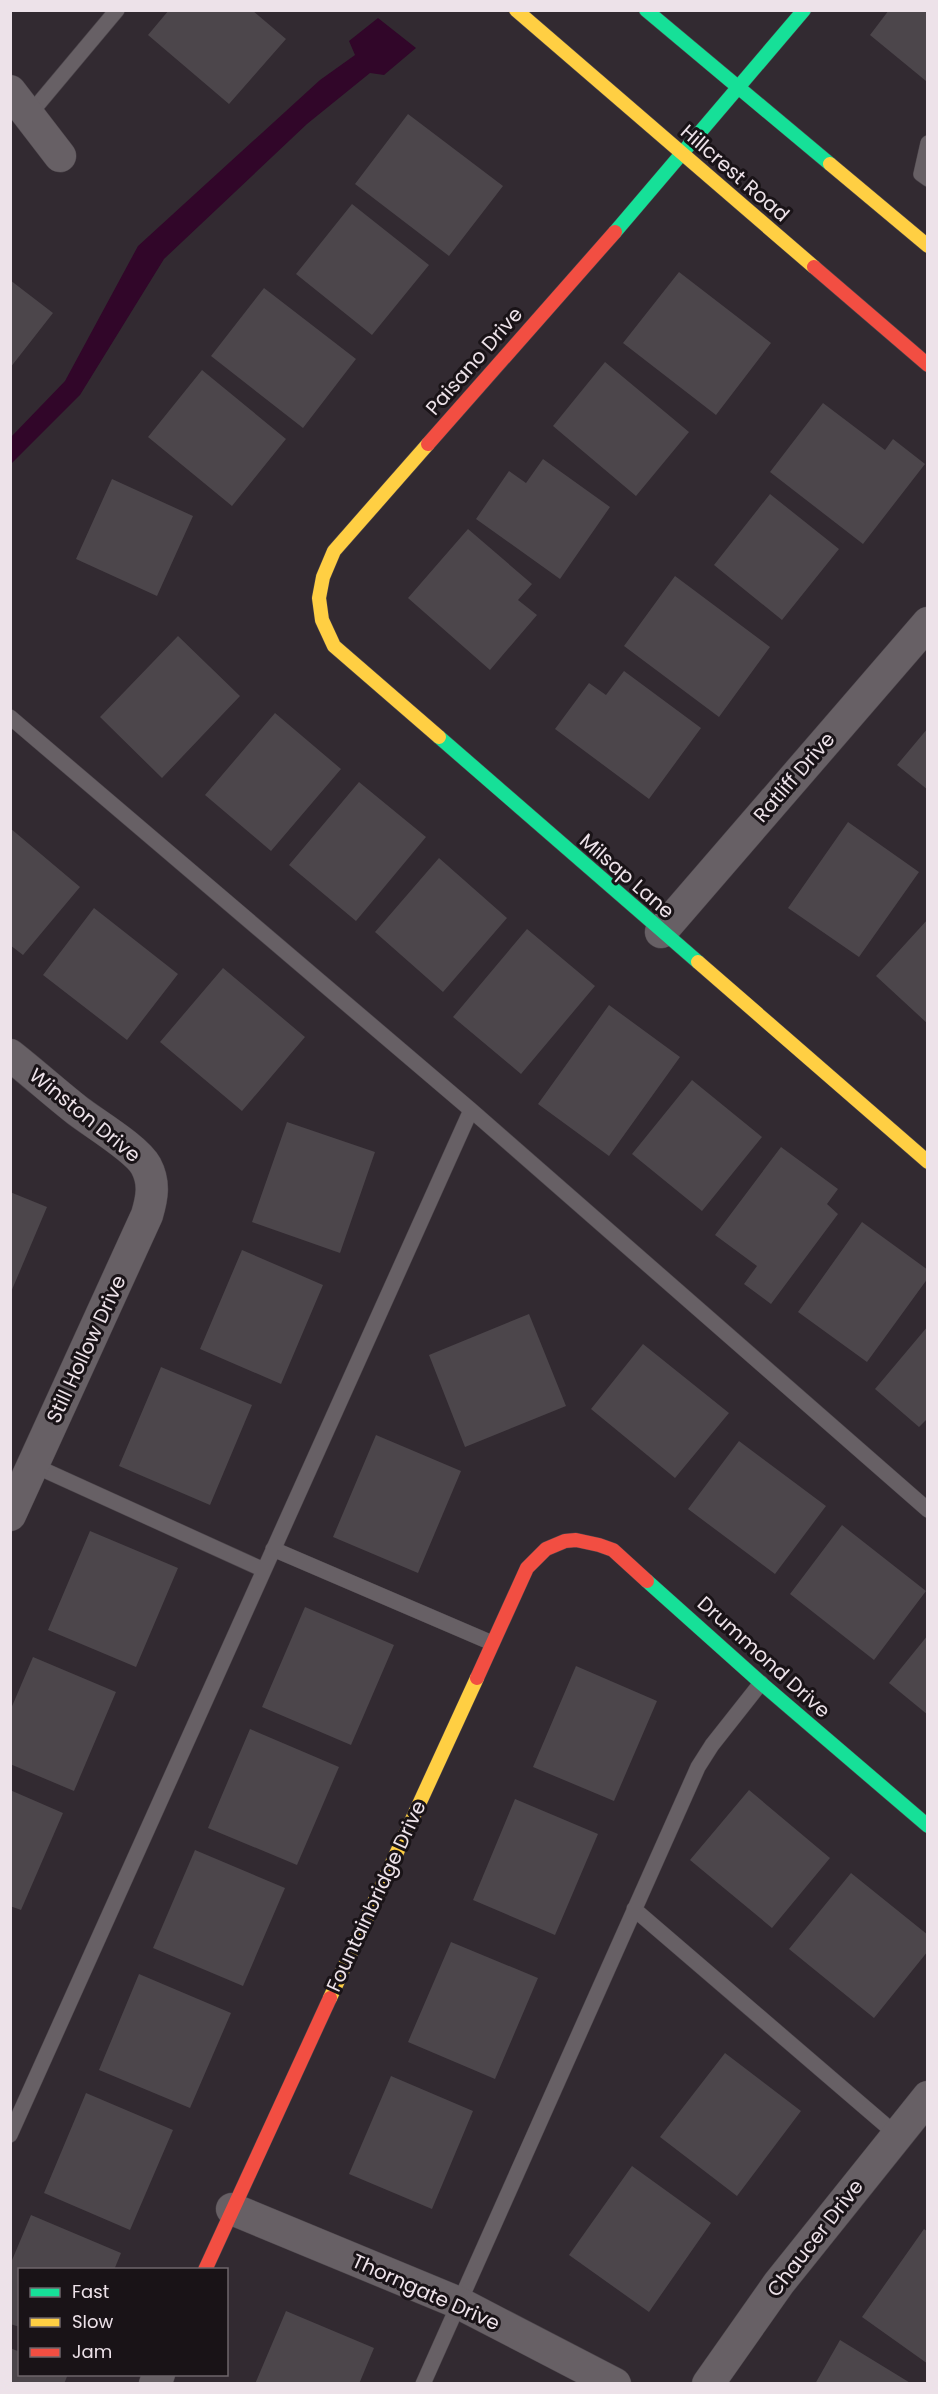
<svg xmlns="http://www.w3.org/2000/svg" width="938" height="2394" font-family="Poppins,sans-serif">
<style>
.water{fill:#310629}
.building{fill:#4c464b}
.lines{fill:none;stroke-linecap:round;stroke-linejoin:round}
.lane-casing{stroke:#4c454b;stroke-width:16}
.street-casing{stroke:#4c454b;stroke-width:33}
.fast-casing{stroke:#4c454b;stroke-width:15}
.slow-casing{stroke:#4c454b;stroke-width:15}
.jam-casing{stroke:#4c454b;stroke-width:15}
.lane{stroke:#676065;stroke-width:15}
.street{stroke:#676065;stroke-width:32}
.fast{stroke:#16e098;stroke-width:14}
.slow{stroke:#ffcf43;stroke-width:14}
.jam{stroke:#f24e42;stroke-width:14}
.labels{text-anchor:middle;stroke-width:6;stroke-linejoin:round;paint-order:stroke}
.street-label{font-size:20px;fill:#ede2e9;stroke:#191317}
</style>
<rect width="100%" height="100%" fill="#322a31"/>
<path class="water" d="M378 18 416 48 384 75 370 73 307 124 164 259 80 395 11 464V437L65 381 138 246 320 80 355 55 349 41Z"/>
<path class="building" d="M169 10H252L286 39 229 104 148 35Z
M889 10H928L926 81 870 35Z
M408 114 503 186 449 256 355 184Z
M352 204 429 265 372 335 296 274Z
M679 272 771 343 716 415 623 343Z
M10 280 53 313 10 368Z
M264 288 356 359 303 428 211 356Z
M605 362 689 432 636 496 553 426Z
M202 370 286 439 232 506 148 437Z
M823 403 885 450 893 439 925 464 863 544 770 472Z
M543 459 610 507 560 579 476 519 509 471 526 483Z
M112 479 193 516 157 596 76 559Z
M770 494 839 549 782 620 714 565Z
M468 529 532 584 518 600 537 615 490 670 408 598Z
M675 576 770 647 719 717 624 646Z
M178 636 240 696 162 778 100 717Z
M624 671 701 728 649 799 555 729 589 683 606 695Z
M275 713 341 769 271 851 205 795Z
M928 728V790L897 765Z
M359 782 426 837 356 921 289 865Z
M848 822 919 872 859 957 788 908Z
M10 828 80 887 23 955 10 945Z
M439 858 507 918 443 992 375 932Z
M94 908 178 974 127 1040 43 975Z
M928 919V1024L876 976Z
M527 929 595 986 521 1074 453 1017Z
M223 968 305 1037 242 1111 160 1042Z
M609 1005 680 1057 609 1156 538 1104Z
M692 1080 762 1137 702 1211 632 1154Z
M287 1122 375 1152 340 1253 252 1222Z
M781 1147 838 1189 827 1204 838 1214 771 1304 744 1284 757 1266 715 1235Z
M10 1192 47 1207 11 1292H10Z
M862 1222 928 1270V1278L867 1362 798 1312Z
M242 1250 323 1285 281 1384 200 1349Z
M529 1314 566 1406 465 1447 429 1355Z
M928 1326V1418L919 1427 875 1389Z
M643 1344 729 1413 675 1478 591 1409Z
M161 1367 252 1405 210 1505 119 1466Z
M376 1435 461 1471 418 1573 333 1537Z
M739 1441 826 1506 775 1574 688 1509Z
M842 1525 926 1591 874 1660 790 1594Z
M90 1531 178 1568 136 1667 48 1630Z
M305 1607 394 1645 351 1745 262 1707Z
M928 1635V1715L889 1683Z
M33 1657 116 1692 74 1791 10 1764V1711Z
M576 1666 657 1701 614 1801 533 1767Z
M250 1729 339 1767 297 1865 208 1828Z
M10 1790 63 1813 21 1910 10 1906Z
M749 1790 830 1858 772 1928 690 1860Z
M515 1799 598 1834 555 1935 473 1900Z
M195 1850 285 1888 243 1986 153 1948Z
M851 1873 928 1935V1951L874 2018 789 1949Z
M451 1942 538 1978 495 2079 408 2042Z
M139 1974 231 2013 190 2108 99 2070Z
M725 2053 801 2111 737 2196 660 2137Z
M391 2076 473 2111 432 2209 349 2174Z
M86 2093 173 2130 130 2230 44 2193Z
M632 2166 711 2223 649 2312 569 2255Z
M31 2215 121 2253 114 2270H20V2327L10 2324V2265Z
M924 2229 928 2232V2364L862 2317Z
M286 2311 374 2348 359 2384H255Z
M840 2340 912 2384H815Z
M10 2348 20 2352V2374H68L64 2384H10Z"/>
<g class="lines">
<defs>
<path id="lane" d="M29 115 117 10
M928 143 921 174 928 179
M10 717 471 1110 928 1510
M33 1465 264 1570
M273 1549 492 1643
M634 1909 897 2135
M10 2135 471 1110
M423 2384 698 1767 712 1745 761 1683"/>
<path id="street" d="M10 91 60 156
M661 932 928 623
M10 1055C33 1073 55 1093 78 1111 95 1124 137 1149 146 1166 155 1183 152 1198 147 1215L10 1515
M232 2209 459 2303 615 2384
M155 2384 159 2374
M708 2384 779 2283 928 2097"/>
<path id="fast" d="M646 10 830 164
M615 232 804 10
M439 737 698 962
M647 1581 761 1683 928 1826"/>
<path id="slow" d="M516 10 814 267
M830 164 928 246
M428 444 334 551 323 577 319 598 322 620 334 646 439 737
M698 962 928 1162
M330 1998 477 1678"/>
<path id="jam" d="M814 267 928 365
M428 444 615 232
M477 1678 527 1568 546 1549 565 1541 576 1540 599 1545 613 1550 647 1581
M205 2270 330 1998"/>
</defs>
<use href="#lane" class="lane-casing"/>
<use href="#street" class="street-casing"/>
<use href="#fast" class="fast-casing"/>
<use href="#slow" class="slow-casing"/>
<use href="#jam" class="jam-casing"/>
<use href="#lane" class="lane"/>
<use href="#street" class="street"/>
<use href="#fast" class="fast"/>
<use href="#slow" class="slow"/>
<use href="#jam" class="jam"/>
</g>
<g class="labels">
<g class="street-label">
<text transform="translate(735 173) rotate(41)" y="7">Hillcrest Road</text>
<text transform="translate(474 361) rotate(-49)" y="7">Paisano Drive</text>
<text transform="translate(794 777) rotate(-49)" y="7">Ratliff Drive</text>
<text transform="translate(627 876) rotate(41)" y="7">Milsap Lane</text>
<text transform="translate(85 1115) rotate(39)" y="7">Winston Drive</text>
<text transform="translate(86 1349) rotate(-65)" y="7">Still Hollow Drive</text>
<text transform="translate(764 1657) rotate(42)" y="7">Drummond Drive</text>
<text transform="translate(376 1896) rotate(-65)" y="7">Fountainbridge Drive</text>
<text transform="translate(815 2238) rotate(-52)" y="7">Chaucer Drive</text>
<text transform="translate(426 2292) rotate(24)" y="7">Thorngate Drive</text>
</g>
</g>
<rect width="938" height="2394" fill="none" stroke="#ede2e9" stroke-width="24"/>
<rect x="18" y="2268" width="210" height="108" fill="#191317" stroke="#6e666b" stroke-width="1.5"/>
<rect x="30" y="2288" width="30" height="9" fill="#16e098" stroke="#6e666b" stroke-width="1.5"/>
<text x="72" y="2298" font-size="18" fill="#ede2e9">Fast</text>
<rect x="30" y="2318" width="30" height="9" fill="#ffcf43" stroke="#6e666b" stroke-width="1.5"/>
<text x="72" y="2328" font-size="18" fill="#ede2e9">Slow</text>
<rect x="30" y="2348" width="30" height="9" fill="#f24e42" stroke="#6e666b" stroke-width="1.5"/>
<text x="72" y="2358" font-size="18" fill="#ede2e9">Jam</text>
</svg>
